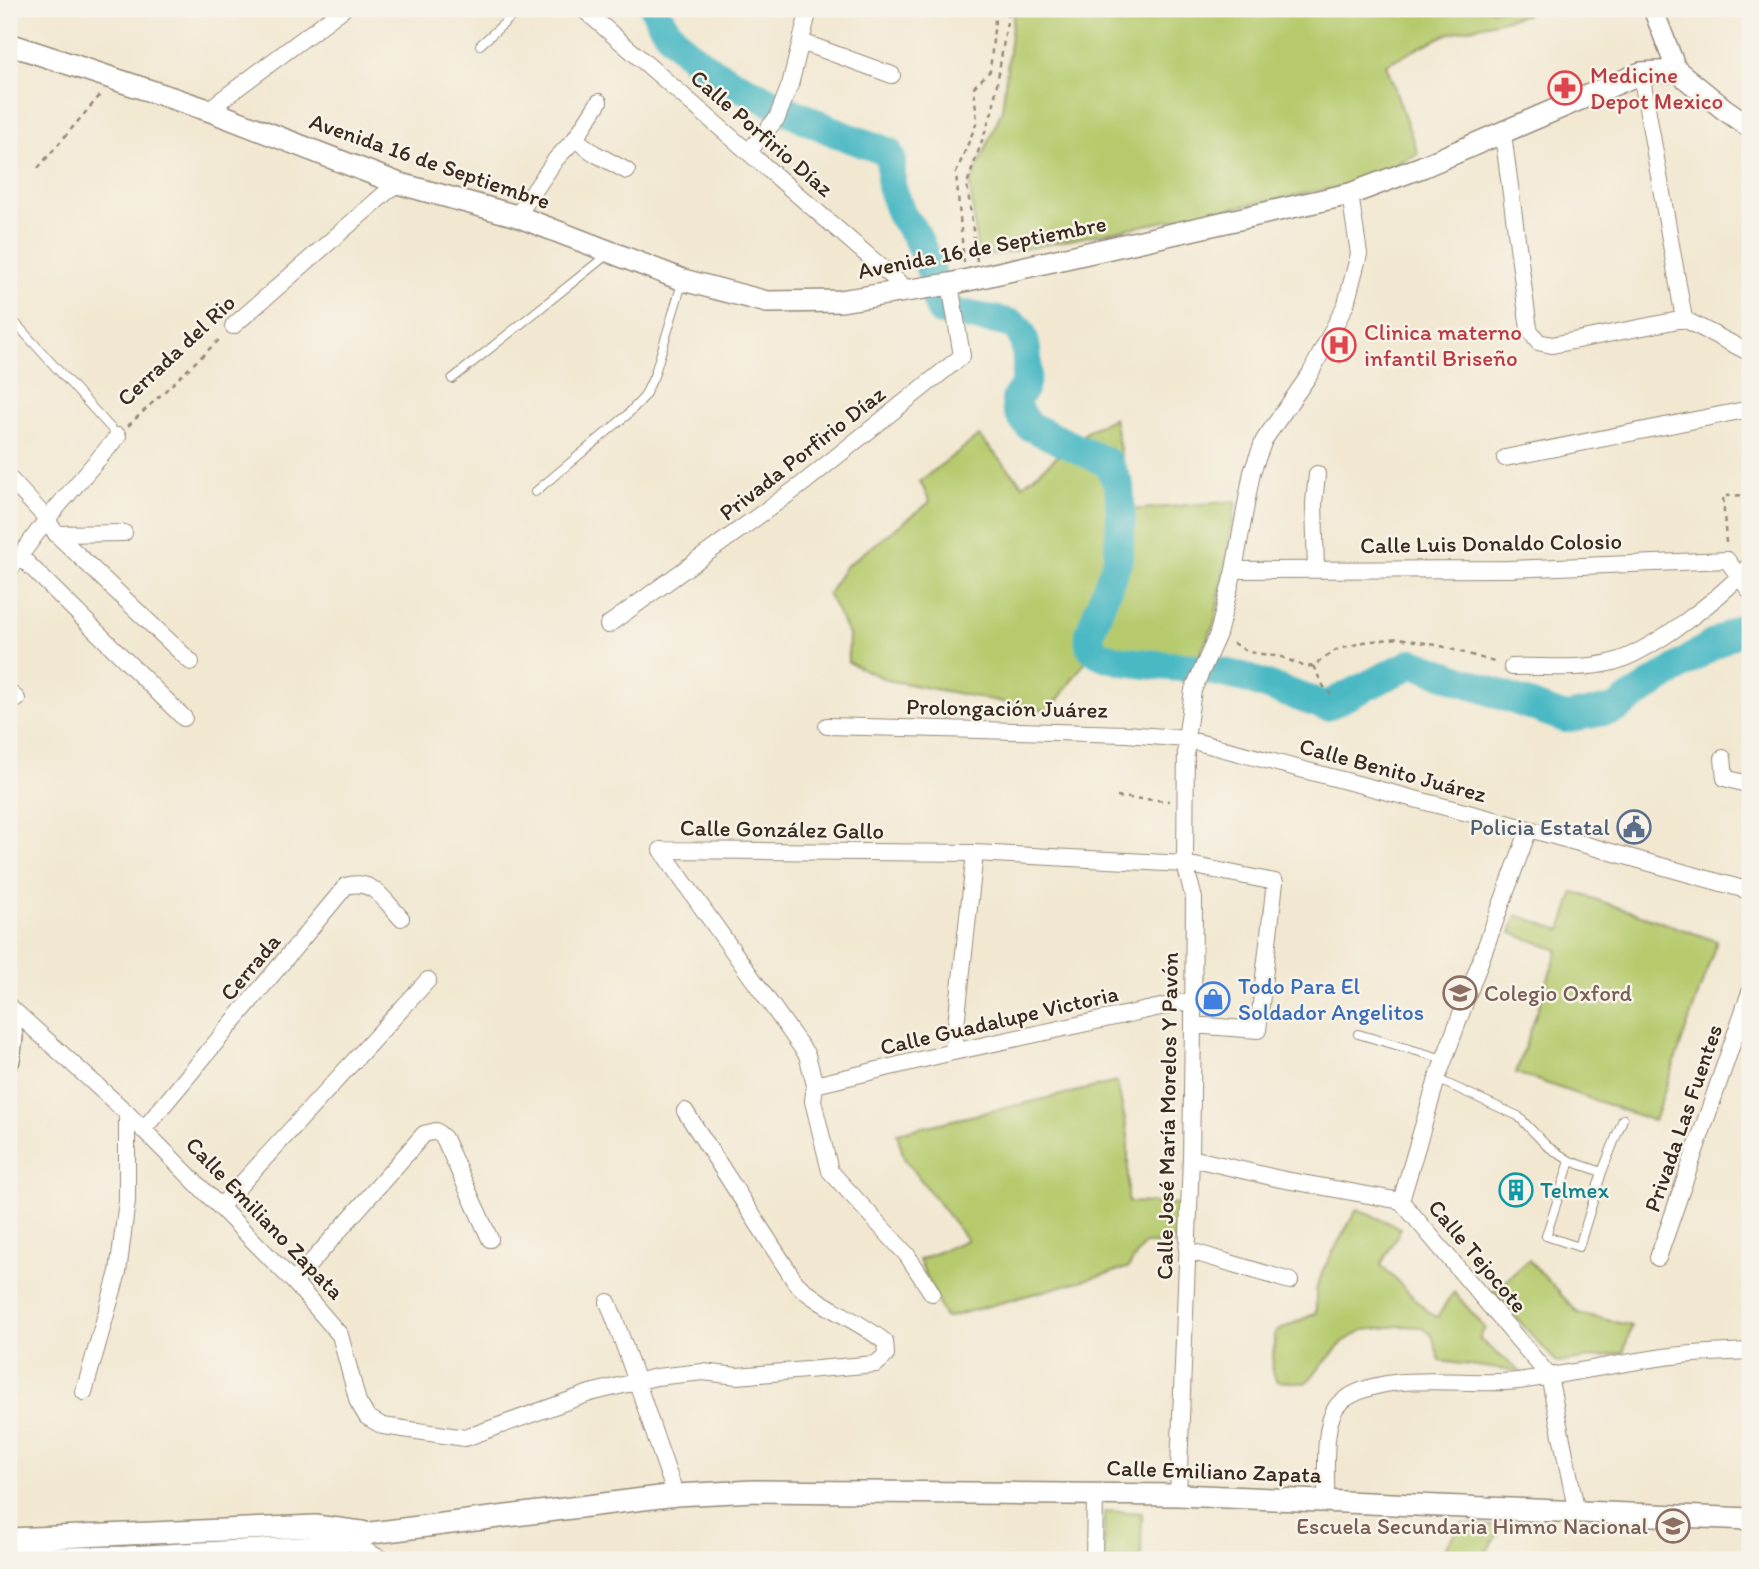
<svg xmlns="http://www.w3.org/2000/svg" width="1759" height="1569" font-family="Itim,sans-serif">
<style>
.green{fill:#b6ca6d;stroke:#787a46;stroke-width:2}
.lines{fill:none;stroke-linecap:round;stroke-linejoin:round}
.river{stroke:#4bb9c4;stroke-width:30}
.service-casing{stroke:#968978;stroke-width:10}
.minor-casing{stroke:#968978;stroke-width:18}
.tertiary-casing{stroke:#968978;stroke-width:22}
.secondary-casing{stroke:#968978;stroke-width:24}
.path{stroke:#968978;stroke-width:2.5;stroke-dasharray:5 5;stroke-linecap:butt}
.service{stroke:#fff;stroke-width:8}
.minor{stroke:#fff;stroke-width:16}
.tertiary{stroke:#fff;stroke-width:19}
.secondary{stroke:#fff;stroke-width:21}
.labels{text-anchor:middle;stroke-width:5;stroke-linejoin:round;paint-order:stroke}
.health-label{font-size:23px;fill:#be3a42;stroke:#f7f3e8;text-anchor:start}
.street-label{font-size:23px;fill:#3b2a1e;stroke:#f7f3e8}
.service-label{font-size:23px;fill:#4e5e75;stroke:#f7f3e8;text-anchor:end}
.shop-label{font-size:23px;fill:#366cbe;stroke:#f7f3e8;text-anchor:start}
.education-label{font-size:23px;fill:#785e54;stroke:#f7f3e8;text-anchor:start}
.culture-label{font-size:23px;fill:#0d838f;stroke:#f7f3e8;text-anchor:start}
</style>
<rect width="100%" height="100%" fill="#f7f3e8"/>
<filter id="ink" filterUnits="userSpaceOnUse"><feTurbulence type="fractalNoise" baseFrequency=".0143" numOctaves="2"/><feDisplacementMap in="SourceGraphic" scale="14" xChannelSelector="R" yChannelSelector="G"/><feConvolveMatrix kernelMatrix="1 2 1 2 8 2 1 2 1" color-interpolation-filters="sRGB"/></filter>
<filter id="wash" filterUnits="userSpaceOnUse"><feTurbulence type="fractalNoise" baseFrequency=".00686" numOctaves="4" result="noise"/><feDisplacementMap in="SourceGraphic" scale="28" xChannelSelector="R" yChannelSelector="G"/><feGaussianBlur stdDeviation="1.57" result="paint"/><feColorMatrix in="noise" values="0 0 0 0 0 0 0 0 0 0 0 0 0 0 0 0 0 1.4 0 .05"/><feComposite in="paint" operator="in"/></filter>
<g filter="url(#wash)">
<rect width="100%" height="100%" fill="#f2e8d2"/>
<path class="green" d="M1014 9H1090L1104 14 1114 9H1530L1528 14 1447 34 1386 64 1418 154 1348 185 978 258 970 185 1002 110Z
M1114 418 1131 510 1236 501 1215 622 1190 676 1087 659 1050 711 887 680 848 662 849 635 828 594 845 567 930 502 920 481 979 436 1023 485 1089 430Z
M1574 892 1717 941 1654 1121 1516 1073 1558 950 1511 933 1517 915 1561 930Z
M1117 1082 1128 1135V1202L1178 1204 1175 1244H1144L1128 1268 945 1318 919 1260 967 1240 904 1158 897 1133Z
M1357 1209 1401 1228 1381 1265 1429 1313 1437 1317 1454 1292 1485 1328 1479 1339 1521 1372 1440 1361 1432 1335 1422 1327 1400 1326 1364 1330 1343 1342 1306 1383 1277 1381 1272 1372 1275 1332 1316 1313V1290L1324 1268Z
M1529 1260 1578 1313 1632 1326 1623 1353 1557 1363 1493 1292Z
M1104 1511 1142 1513 1141 1560H1104Z
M1461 1524 1503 1526 1481 1560H1441L1438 1558Z"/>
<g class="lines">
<path class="river" d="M655 9C674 57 734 84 777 105
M789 111 839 134 888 152 891 159V186L902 216 916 235 931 270
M937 301 941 311 954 312
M967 315C981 319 997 319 1011 324 1029 330 1030 374 1023 389 1020 394 1015 396 1016 403 1017 412 1024 420 1029 426L1108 463 1119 486 1121 520 1118 559 1090 632C1090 638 1088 643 1092 648 1105 665 1172 665 1194 668
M1214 671 1242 677 1326 706 1413 663 1565 718 1615 709 1712 645 1743 628 1750 631"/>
</g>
</g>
<g filter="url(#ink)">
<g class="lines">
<defs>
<path id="service" d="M480 45 520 9
M9 316 118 436
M452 379 608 254
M535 492 626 416 644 397 654 376 683 280
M1358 1034 1444 1059
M1437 1079 1518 1116 1547 1146 1570 1161 1602 1172
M1570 1161 1546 1236 1579 1247 1602 1172 1623 1119"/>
<path id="minor" d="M583 9 910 292
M802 42 892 75
M1641 73 1684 319
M208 110 343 9
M1503 134 1529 329 1538 342 1552 345 1684 319 1750 353
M575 139 594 153 627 171
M749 151 777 118 790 85 809 9
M517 216 556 159 575 139 599 102
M233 326 397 183
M1505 458 1750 409
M9 478 47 519 56 534 124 533
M56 534 191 662
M21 557 184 718
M1316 569 1314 503 1317 474
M1234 570 1508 569 1727 560 1750 591
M9 571 47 519 118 436
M608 625 801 485 962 356 950 284
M1512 667C1543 666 1578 670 1609 663 1649 654 1725 595 1750 564
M9 692 17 699
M827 726 1127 734 1186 739 1529 829 1750 891
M1723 758 1725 778 1750 785
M661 850 975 853 1185 864 1275 882 1258 1030 1193 1025
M661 850 807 1055 815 1085 813 1101 830 1171 907 1255 932 1293
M9 1006 127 1113 294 1282 340 1335 358 1402 367 1417 383 1426 465 1438 590 1393 656 1377 703 1372 737 1376 876 1364 886 1355 885 1342C857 1319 822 1308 796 1283L685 1111
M953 1052 975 853
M815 1085 953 1052 1193 1000
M143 1130 346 886C373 878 384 900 401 918
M1191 1158 1280 1179 1401 1201 1549 1376 1577 1513
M1401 1201 1437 1079 1529 829
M221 1206 428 980
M1187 1250 1290 1281
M1658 1258 1750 992
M294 1282 424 1134 436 1131 444 1138 490 1239
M608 1302C633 1365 652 1431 676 1495
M84 1392 118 1272 127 1201V1113
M1178 1495 1191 1158 1193 1025 1194 899 1185 864 1186 739 1193 690 1218 634 1234 570 1252 472 1264 440 1310 374 1346 304 1359 254 1350 194
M1326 1500C1327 1476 1321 1418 1341 1402 1384 1368 1466 1387 1518 1381 1572 1374 1626 1361 1681 1355 1704 1353 1727 1352 1750 1351
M345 1535 348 1541 383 1560
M1094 1560 1095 1494"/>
<path id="tertiary" d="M1653 9 1677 71"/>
<path id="secondary" d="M9 44 208 110 397 183 517 216 683 280 767 302 840 301 950 284 1350 194 1422 167 1641 73 1677 71 1724 109 1750 127
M9 1015 12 1037 9 1060
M9 1539 315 1526 362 1532
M9 1559 126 1557 317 1547 348 1541 371 1533 676 1495 754 1491 1178 1495 1750 1519"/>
</defs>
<use href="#service" class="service-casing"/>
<use href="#minor" class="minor-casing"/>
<use href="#tertiary" class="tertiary-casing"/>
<use href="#secondary" class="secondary-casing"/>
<path class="path" d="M38 168 102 93
M977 261 967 184 993 109 1009 9
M964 263 956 173 977 122 974 87 990 71 996 9
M128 426 222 337
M1726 543 1723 496 1750 495
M1233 643 1248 652 1282 657 1305 667 1313 666 1336 650 1364 642 1399 638 1441 646 1498 663
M1313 666 1324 687 1331 694
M1117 797 1169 801"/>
<use href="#service" class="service"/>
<use href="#minor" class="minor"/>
<use href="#tertiary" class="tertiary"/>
<use href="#secondary" class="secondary"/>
</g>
</g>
<defs>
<symbol id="pharmacy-ring" viewBox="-11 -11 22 22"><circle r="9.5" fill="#f7f3e8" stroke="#e0444e" stroke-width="1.5"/><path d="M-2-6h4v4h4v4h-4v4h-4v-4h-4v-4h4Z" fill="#e0444e"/></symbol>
<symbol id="hospital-ring" viewBox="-11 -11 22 22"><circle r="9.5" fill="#f7f3e8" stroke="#e0444e" stroke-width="1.5"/><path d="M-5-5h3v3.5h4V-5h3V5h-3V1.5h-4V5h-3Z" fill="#e0444e"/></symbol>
<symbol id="civic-ring" viewBox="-11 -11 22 22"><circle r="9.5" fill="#f7f3e8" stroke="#5c6f8a" stroke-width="1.5"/><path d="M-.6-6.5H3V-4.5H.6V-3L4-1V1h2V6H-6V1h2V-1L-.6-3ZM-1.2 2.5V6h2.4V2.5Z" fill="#5c6f8a"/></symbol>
<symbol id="school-ring" viewBox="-11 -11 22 22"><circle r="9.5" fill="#f7f3e8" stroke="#8d6e63" stroke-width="1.5"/><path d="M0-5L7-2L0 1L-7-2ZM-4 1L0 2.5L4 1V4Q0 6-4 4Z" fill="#8d6e63"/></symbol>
<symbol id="shop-ring" viewBox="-11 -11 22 22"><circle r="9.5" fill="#f7f3e8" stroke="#3f7fe0" stroke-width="1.5"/><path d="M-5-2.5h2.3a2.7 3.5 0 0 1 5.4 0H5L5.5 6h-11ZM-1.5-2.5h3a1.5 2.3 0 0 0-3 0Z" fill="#3f7fe0"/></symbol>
<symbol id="building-ring" viewBox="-11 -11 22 22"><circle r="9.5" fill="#f7f3e8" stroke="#0f9aa8" stroke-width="1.5"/><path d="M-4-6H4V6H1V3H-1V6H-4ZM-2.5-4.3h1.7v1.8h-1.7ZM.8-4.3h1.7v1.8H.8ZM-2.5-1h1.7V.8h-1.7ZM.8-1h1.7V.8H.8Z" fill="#0f9aa8"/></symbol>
</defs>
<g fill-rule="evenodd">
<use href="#pharmacy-ring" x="1546" y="69" width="38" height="38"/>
<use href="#hospital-ring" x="1320" y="326" width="38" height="38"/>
<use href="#civic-ring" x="1615" y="808" width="38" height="38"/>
<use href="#school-ring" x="1441" y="974" width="38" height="38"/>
<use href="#shop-ring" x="1194" y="980" width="38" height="38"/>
<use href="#building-ring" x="1497" y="1171" width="38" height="38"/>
<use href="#school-ring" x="1654" y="1507" width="38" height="38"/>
</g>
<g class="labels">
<g class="health-label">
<text x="1590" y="83">Medicine<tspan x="1590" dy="26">Depot Mexico</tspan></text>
<text x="1364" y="340">Clinica materno<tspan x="1364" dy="26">infantil Briseño</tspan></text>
</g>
<g class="street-label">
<text transform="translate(762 133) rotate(41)" y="8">Calle Porfirio Díaz</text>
<text transform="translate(430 161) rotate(19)" y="8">Avenida 16 de Septiembre</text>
<text transform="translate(982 247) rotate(-11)" y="8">Avenida 16 de Septiembre</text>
<text transform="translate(176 350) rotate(-43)" y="8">Cerrada del Rio</text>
<text transform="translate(802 453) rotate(-38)" y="8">Privada Porfirio Díaz</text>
<text transform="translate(1491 543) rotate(-1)" y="8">Calle Luis Donaldo Colosio</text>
<text transform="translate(1007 708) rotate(1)" y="8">Prolongación Juárez</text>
<text transform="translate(1393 770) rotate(15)" y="8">Calle Benito Juárez</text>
<text transform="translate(782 829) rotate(1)" y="8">Calle González Gallo</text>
<text transform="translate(250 967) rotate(-50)" y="8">Cerrada</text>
<text transform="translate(999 1020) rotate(-13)" y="8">Calle Guadalupe Victoria</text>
<text transform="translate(1167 1116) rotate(-89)" y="8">Calle José María Morelos Y Pavón</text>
<text transform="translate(1683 1118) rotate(-71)" y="8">Privada Las Fuentes</text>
<text transform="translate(265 1218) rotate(46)" y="8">Calle Emiliano Zapata</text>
<text transform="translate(1478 1256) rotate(50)" y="8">Calle Tejocote</text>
<text transform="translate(1214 1471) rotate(2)" y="8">Calle Emiliano Zapata</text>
</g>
<g class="service-label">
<text x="1610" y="835">Policia Estatal</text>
</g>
<g class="shop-label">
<text x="1238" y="994">Todo Para El<tspan x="1238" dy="26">Soldador Angelitos</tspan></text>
</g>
<g class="education-label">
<text x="1484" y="1001">Colegio Oxford</text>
<text x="1648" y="1534" text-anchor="end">Escuela Secundaria Himno Nacional</text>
</g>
<g class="culture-label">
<text x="1540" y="1198">Telmex</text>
</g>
</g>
<rect width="1759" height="1569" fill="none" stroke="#f7f3e8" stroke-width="35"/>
</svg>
